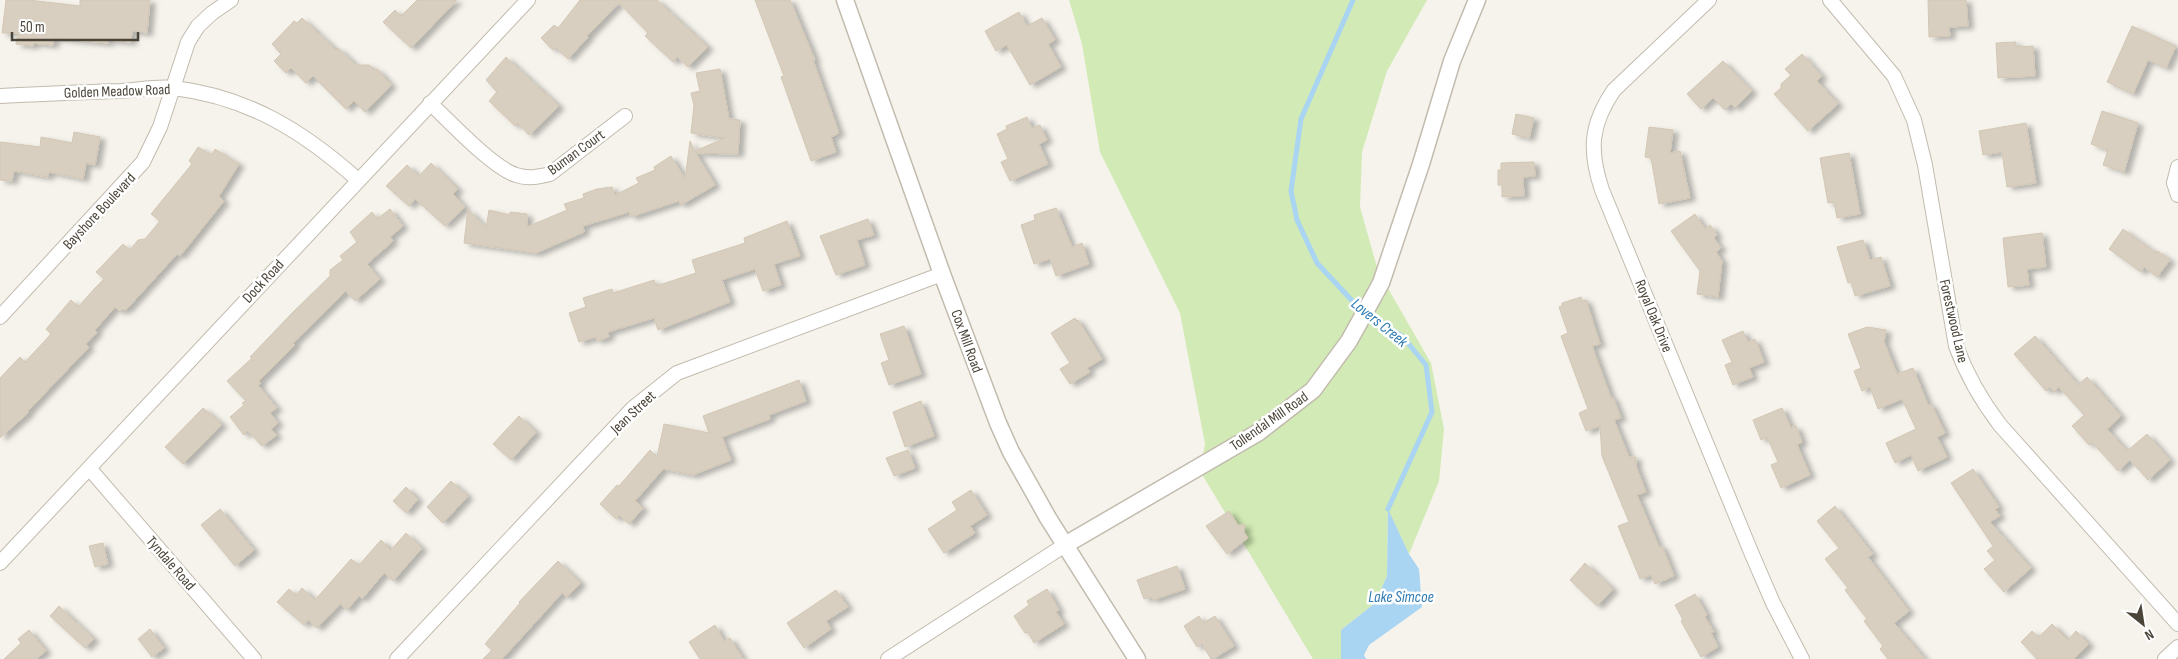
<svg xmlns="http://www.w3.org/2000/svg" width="2178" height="659" font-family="'Sofia Sans Condensed',sans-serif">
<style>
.green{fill:#d2eab5}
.water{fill:#a9d4f2}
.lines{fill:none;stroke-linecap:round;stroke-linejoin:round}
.stream{stroke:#a9d4f2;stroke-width:5}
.building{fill:#d8cfc1;stroke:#d3c7b4;filter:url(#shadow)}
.minor-casing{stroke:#c2bbae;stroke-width:16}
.tertiary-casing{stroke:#c2bbae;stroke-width:19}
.minor{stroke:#fff;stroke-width:14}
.tertiary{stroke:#fff;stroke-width:16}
.labels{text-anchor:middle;stroke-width:5;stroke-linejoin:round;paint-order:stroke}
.street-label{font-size:15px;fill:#4b4439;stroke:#fff}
.water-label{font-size:16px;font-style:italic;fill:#2e7ab2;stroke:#fff}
</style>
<defs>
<filter id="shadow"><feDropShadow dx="5.5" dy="3" stdDeviation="2.5" flood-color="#0004"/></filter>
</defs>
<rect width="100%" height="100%" fill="#f6f3ec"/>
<path class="green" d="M1069 0H1427L1387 71 1362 152 1360 207 1378 271 1431 363 1444 429 1439 481 1409 554 1388 510 1387 576 1375 603 1341 630V659H1313L1200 471 1205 444 1180 313 1100 152 1082 44Z"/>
<path class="water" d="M1388 509 1409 554 1419 569 1422 607 1369 645 1364 655 1366 659H1341V630L1375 603 1387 576Z"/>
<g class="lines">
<path class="stream" d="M1353 0 1301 119 1291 191 1297 220 1317 263 1358 307 1402 336 1426 365 1432 412 1388 509"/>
</g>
<path class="building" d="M6 0H29L80 6V0H150L147 33 132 31 131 42 108 40V43L54 38 53 45 33 43V46L16 44 18 33H2Z
M417 0H457L411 48 383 22 395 10 401 16Z
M580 0H657L708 47 688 67 677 57 673 62 645 36 648 33 619 3 587 36 588 37 568 59 555 47 553 50 541 38 554 25 558 28Z
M755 0H790L815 60H813L839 133 831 137 836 152 811 161 781 77 784 76Z
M1928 0H1966L1968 26 1949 27 1950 36 1929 37Z
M1019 12 1027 26 1042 18 1055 40 1048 44 1061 67 1030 85 1007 45 996 51 985 31Z
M302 18 336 50 338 48 356 65H369L374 70H378L391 85 365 112 354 101 346 109 313 76 306 83 291 68 286 73 274 61 281 54 272 44 294 21 297 23Z
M2132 26 2176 46 2166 68 2148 60 2133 94 2107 82Z
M2016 42V47L2033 46 2035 76 1998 78 1996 43Z
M1802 54 1822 76 1817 81 1838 104 1808 131 1774 94 1781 88V84L1791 75 1785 69Z
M506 57 559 106 529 135 518 123 515 126 489 101 497 92 486 80Z
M1723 61 1752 91 1735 108 1731 104 1725 110 1713 98 1701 109 1687 94Z
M720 69 729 119 740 120 738 154 696 153 715 185 681 205 679 201 631 217 629 212 583 226 584 232 536 253 464 243 468 209 486 228 489 210 510 215V212L527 214V227L567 210 564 204 584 198 583 194 597 189 612 187 615 195 639 183 636 178 655 170 654 167 671 156 685 179 690 141 695 151 725 138 691 133 694 105 691 93 700 91 696 73Z
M2102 111 2138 123 2124 172 2103 165 2108 150 2091 144Z
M1516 114 1534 118 1529 138 1512 134Z
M1027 117 1032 128 1040 125 1047 140 1039 144 1048 164 1010 181 1001 162 1008 159 997 134 1007 129 1006 126Z
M2026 123 2036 183 2007 187 2002 152 1983 155 1979 131Z
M1649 127 1673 130 1670 153 1680 151 1690 198 1659 204 1651 158 1645 157Z
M74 132 100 137 95 165 86 163 83 179 49 172 48 177 14 171 12 181 0 180V142L40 147 41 137 72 143Z
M198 147 212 155 215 149 239 164 219 196 224 201 180 256 177 254 125 311 123 309 120 312 115 307 95 330 97 332 86 344 89 347 28 411V413L0 438V378L20 357 25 362 51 334 46 329 71 300 78 307 95 288 104 279 96 272 123 244 130 250 138 240 145 239 160 221 151 214 192 164 189 161Z
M1849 153 1860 214 1837 218 1834 202 1828 203 1820 158Z
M1534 162 1535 176 1523 177 1524 196 1502 197V185H1498V170H1501V163Z
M431 163 458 189 453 194 465 207 445 226 415 199 409 206 386 186 407 165 419 176Z
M1056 208 1072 247 1082 243 1089 264 1056 276 1050 259 1034 264 1021 225 1035 220 1034 215Z
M390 209 403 226 390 237 393 241 367 264 380 279 355 301 346 291 293 343 295 345 259 381 261 383 258 385 277 408 270 413 278 423 271 429 277 435 262 446 248 431 244 435 230 417 244 405 242 403 246 401 227 381 252 358 250 357 292 313 330 276V270L343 260 340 256 357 242 350 232 372 212 377 219Z
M1695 214 1705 229 1710 225 1717 235 1714 238 1721 248 1716 252 1722 261 1718 297 1697 294 1700 271 1671 231Z
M868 219 874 235 857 240 865 265 836 275 820 236Z
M787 221 800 256 774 264 781 285 763 291 755 269 722 280 730 302 658 330 654 318 608 332 609 337 597 341 596 337 579 342 569 313 586 307 583 298 612 289 613 293 654 280 656 286 696 273 692 260 745 243 744 238Z
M2123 229 2156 253 2157 251 2170 260 2157 277 2144 267 2141 272 2109 249Z
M2042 233 2046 267 2027 269 2029 285 2008 287 2003 238Z
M1863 240 1870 260 1881 257 1890 286 1855 296 1851 282 1848 283 1837 247Z
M1581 297 1582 301 1586 300 1600 344 1592 346 1611 398 1613 397 1621 418 1614 420 1629 457H1636V466L1646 492 1637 495 1659 547 1662 546 1674 576 1655 584 1651 575 1640 579 1618 526 1629 522 1602 456 1600 426 1586 431 1579 413 1588 409 1561 336 1568 333 1559 307 1562 306V303Z
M1075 318 1077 321 1078 320 1102 359 1087 368 1090 372 1070 384 1060 369 1070 363 1051 333Z
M904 326 921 374 889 385 881 363 889 360 880 334Z
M1867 327 1886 330 1884 342 1897 374 1913 368 1928 405 1931 404 1945 433 1937 437 1947 457 1918 471 1911 455 1895 463 1886 443 1916 429 1902 399 1878 409 1870 387 1862 391 1854 371 1861 368 1848 334Z
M1743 331 1748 342 1755 339 1764 362 1749 368 1753 377 1733 385 1725 365 1732 362 1722 340Z
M2035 336 2078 385 2087 377 2121 416 2107 429 2127 451 2147 434 2170 460 2148 480 2130 460 2118 471 2092 442 2089 445 2072 426 2084 415 2059 387 2054 392 2050 387 2046 391 2014 354Z
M799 380 806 401 769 415 770 419 722 437 731 460 693 475 663 469 635 501 643 508 629 524 619 515 616 519 600 504 617 485 619 486 650 450 657 457 664 424 709 433 703 416Z
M921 401 934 436 905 447 893 412Z
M203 408 222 424 183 464 165 447Z
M1782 408 1791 428 1796 426 1802 442 1797 445 1810 475 1781 488 1771 465 1778 462 1767 437 1761 440 1753 420Z
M519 416 536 432 511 460 493 444Z
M908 450 915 468 894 476 886 458Z
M1973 469 1999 507 1995 509 2000 516 1990 522 2031 568 2004 592 1984 569 1995 560 1987 551 1993 546 1951 483Z
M451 481 468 496 443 523 427 507Z
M406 487 418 499 406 513 393 501Z
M971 490 987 515 970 526 975 533 944 553 928 529 957 510 952 502Z
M1835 506 1873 554 1868 557 1909 611 1894 623 1925 659H1888L1880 649 1883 646 1864 621 1867 619 1845 590 1848 588 1825 559 1839 548 1817 521Z
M220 509 254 550 235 566 201 525Z
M1229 511 1238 525H1245L1244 532 1248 538 1227 554 1206 526Z
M406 533 422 548 393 581 384 573 362 599 359 596 347 610 340 604 317 628 308 620 304 625 277 602 289 589 296 595 302 588 315 600 351 559 359 565 381 540 391 550Z
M103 543 108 564 95 567 89 546Z
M558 561 581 583 567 597 562 593 502 659H483L492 650 485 644 520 603 519 602Z
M1585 563 1613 589 1597 606 1570 580Z
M1177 566 1185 589 1153 600 1151 597 1144 599 1137 580Z
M1047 589 1059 610 1056 612 1064 624 1034 643 1028 632 1025 633 1014 616 1029 605 1027 601Z
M836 590 848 607 826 621 831 629 804 648 787 623Z
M1695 594 1707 615 1705 617 1714 632 1711 633 1718 647 1701 657 1681 621 1683 620 1675 605Z
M59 606 94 639 85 648 50 616Z
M1199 616 1203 623 1215 616 1234 646 1213 659H1211L1202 644 1197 647 1184 626Z
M2052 624 2068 640 2076 631 2089 644 2074 659H2037L2021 642 2032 631 2039 637Z
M715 625 724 641 730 638 743 659H700L689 642Z
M150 629 164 648 152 657 138 639Z
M29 630 46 651 36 659H4L21 643 18 639Z"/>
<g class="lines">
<defs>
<path id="minor" d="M1709 0 1614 90C1590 125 1589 151 1602 190L1751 552 1773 603 1802 659
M1830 0 1894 76 1914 120 1925 165 1956 346C1967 376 1981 400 2000 425L2178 624
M0 96C40 94 81 92 121 91 138 90 157 86 174 88 248 97 303 131 358 180
M430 103C449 121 493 168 516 175 528 179 538 177 550 174L625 116
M2178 167 2174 183 2178 195
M0 317 143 162 160 127 188 42 198 26 212 13 231 0
M89 468 254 659
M0 563 528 0
M397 659 633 408 677 373 942 274
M888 659 1065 545
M2165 659 2178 647"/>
<path id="tertiary" d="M845 0 942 274 998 423 1011 452 1048 518 1137 659
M1065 545 1259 432 1313 390 1349 341 1381 283 1421 164 1452 61 1477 0"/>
</defs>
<use href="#minor" class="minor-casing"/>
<use href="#tertiary" class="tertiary-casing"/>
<use href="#minor" class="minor"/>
<use href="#tertiary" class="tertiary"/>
</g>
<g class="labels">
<g class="street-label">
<text transform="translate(117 91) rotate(-2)" y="5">Golden Meadow Road</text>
<text transform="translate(576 152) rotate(-36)" y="5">Buman Court</text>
<text transform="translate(99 211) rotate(-47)" y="5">Bayshore Boulevard</text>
<text transform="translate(263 281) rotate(-47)" y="5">Dock Road</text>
<text transform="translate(1654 316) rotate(68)" y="5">Royal Oak Drive</text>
<text transform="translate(1954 321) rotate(77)" y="5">Forestwood Lane</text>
<text transform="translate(967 341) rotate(70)" y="5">Cox Mill Road</text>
<text transform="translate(633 412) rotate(-43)" y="5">Jean Street</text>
<text transform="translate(1269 421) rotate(-35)" y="5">Tollendal Mill Road</text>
<text transform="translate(171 563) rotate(49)" y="5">Tyndale Road</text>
</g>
<g class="water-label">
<text transform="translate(1380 322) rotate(39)" y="6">Lovers Creek</text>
<text x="1401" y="602">Lake Simcoe</text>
</g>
</g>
<g transform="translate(2143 624) rotate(150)" stroke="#ffffff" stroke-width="4" paint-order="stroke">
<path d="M0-4L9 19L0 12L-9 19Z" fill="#4b4439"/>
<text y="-8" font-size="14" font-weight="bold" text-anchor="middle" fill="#4b4439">N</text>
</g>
<path d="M12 32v8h126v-8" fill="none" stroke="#4b4439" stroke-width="2.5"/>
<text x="20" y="32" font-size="15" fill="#4b4439" stroke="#ffffff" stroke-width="4" paint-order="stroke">50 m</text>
</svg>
